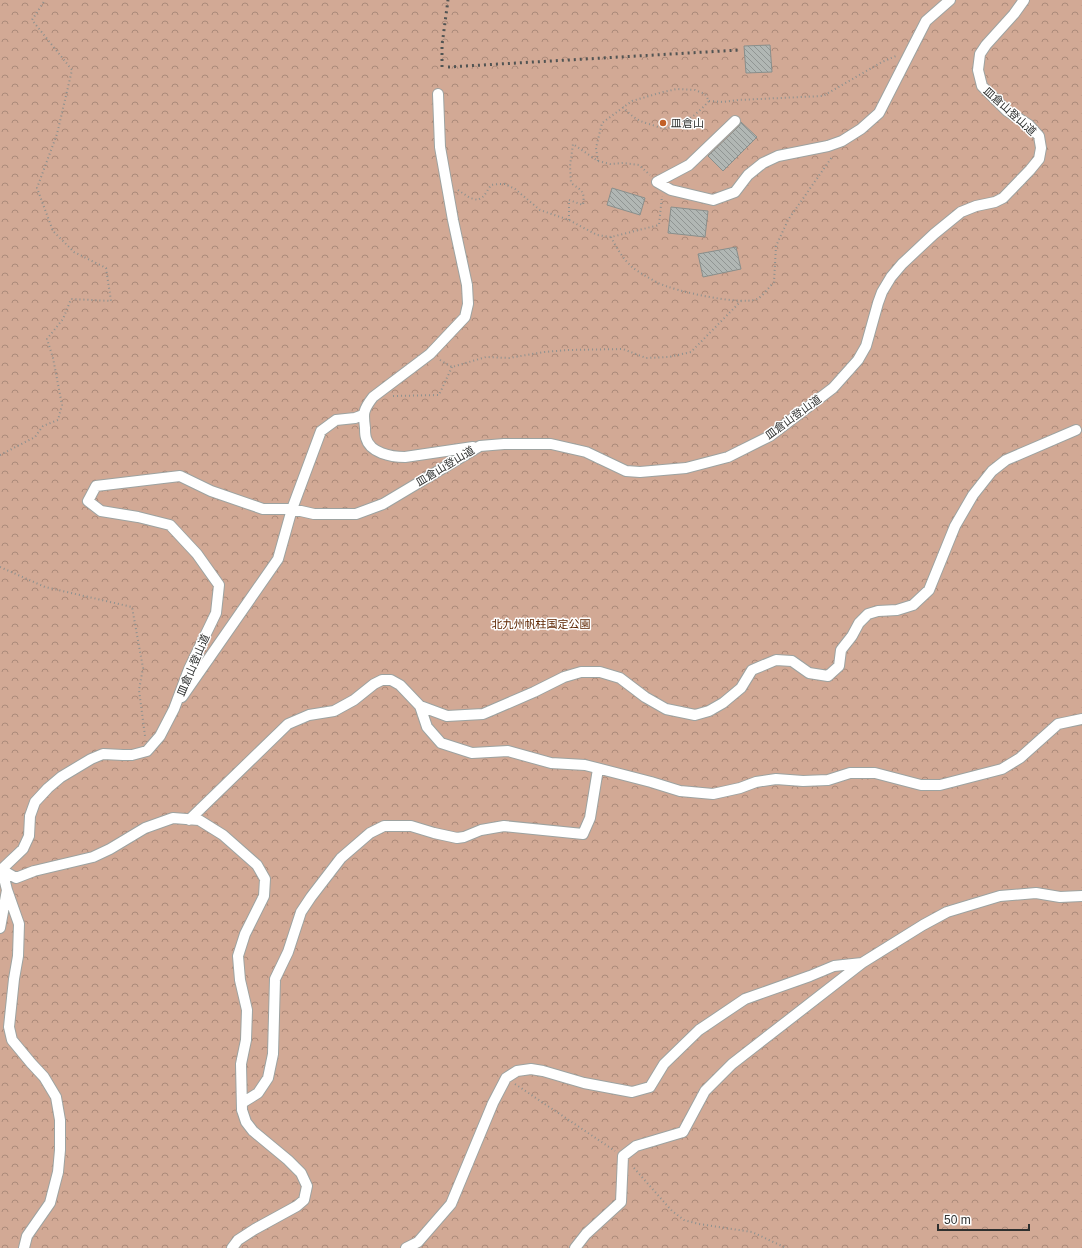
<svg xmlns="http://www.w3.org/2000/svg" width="1082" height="1248" font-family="Arial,'Noto Sans JP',sans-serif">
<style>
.park{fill:url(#park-crowns)}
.building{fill:url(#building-back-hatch);stroke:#898f8c}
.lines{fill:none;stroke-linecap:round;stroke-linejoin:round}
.street-casing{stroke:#9da3a1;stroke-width:12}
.path{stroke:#8d918f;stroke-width:2;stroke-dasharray:1 3;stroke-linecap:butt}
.street{stroke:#fff;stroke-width:10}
.rail{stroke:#515453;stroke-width:3;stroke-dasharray:2 4;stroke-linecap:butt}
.poi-dot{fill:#c36027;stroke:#fff;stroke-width:1.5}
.labels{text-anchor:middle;stroke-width:3;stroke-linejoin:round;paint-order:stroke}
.street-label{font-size:11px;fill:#2e302f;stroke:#fff}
.poi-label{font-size:11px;fill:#2e302f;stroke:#fff;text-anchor:start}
.park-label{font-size:11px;fill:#5d2500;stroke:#fff}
</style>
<defs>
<pattern id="park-crowns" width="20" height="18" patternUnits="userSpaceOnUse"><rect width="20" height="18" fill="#d2a995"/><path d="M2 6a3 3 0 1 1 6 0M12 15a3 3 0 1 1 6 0" fill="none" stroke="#ab8a7a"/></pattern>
<pattern id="building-back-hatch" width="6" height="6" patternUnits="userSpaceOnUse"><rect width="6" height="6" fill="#b1b7b4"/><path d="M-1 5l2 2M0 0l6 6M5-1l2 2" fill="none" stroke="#909593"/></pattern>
</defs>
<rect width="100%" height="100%" fill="#dbe1de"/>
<path class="park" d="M0 0H1082V1248H0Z"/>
<path class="building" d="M770 45 772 72 746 73 744 46Z
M741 122 757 137 723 171 708 156 739 126Z
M612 188 645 198 640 215 607 205Z
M671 207 708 211 705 237 668 233Z
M736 247 741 269 703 277 698 254Z"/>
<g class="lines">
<defs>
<path id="street" d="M438 94 440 147 453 220 467 285 468 304 465 317 430 354 373 397C363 410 363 413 365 428 365 431 365 435 366 438 370 453 391 457 405 457L473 447
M735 121 689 165 657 182 671 190 713 200 735 192 748 175 763 163 778 156 828 146 842 141 861 129 879 113 926 21 950 0
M182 697 278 559 292 509 321 431 336 420 355 418 363 415
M420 706 447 716 483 714 534 692 564 677 581 672H600L620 678 645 697 666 709 695 715 709 711 723 703 741 688 752 670 776 660 792 661 809 673 828 676 839 666 841 650 852 636 859 623 868 614 878 611 897 610 913 605 929 590 955 526 973 495 992 471 1006 460 1076 430
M189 820 288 724 309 715 334 711 354 700 374 684 382 680H391L400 685 420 706 427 727 441 743 472 753 508 751 551 763 585 765 651 782 680 791 713 794 740 788 756 782 776 779 803 781 828 780 850 773H875L921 785H940L1002 769 1020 758 1058 724 1082 719
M2 870 16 878 34 871 93 857 110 849 145 828 173 818 199 820 223 835 257 865 265 879 264 896 245 934 238 956 240 980 247 1010 246 1040 241 1064 242 1110 246 1122 253 1131 288 1160 301 1173 307 1186 304 1200 297 1206 255 1229 238 1240 232 1248
M0 871 23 849 29 836 30 816 35 802 48 788 61 777 91 759 103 754 123 755H132L147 751 160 736 174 709 189 669 216 613 219 585 197 554 170 525 138 517 101 511 88 501 96 486 180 476 211 491 263 509H292L314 514H356L383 504 480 446 504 444H551L586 452 626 471 640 472 686 468 728 457 770 436 833 388 858 360 866 346 878 303 882 292 891 277 902 264 934 234 961 212 976 206 995 202 1003 198 1030 170 1039 159 1041 148 1039 136 1029 125 1007 111 982 86 978 70 980 54 986 45 1014 14 1024 0
M7 890 19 924 18 956 14 979 9 1027 12 1040 31 1063 44 1077 56 1097 60 1120V1150L58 1172 50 1203 27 1236 24 1248
M0 928 7 890 2 870
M242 1103 258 1093 268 1078 273 1054 275 979 288 952 301 912 311 897 341 858 370 833 384 826H411L434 833 457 838 464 837 481 830 504 826 583 834 590 818 598 769
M406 1248 418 1242 451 1204 493 1103 506 1078 517 1071 531 1069 543 1071 584 1083 632 1092 650 1087 664 1064 699 1030 745 999 810 976 834 966 862 963
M575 1248 586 1234 621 1202 623 1156 636 1146 683 1132 705 1091 732 1064 862 963 923 925 947 912 1000 896 1036 893 1060 897 1082 896"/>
</defs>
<use href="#street" class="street-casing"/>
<path class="path" d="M709 101 723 102 738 100 823 96 882 62 896 56
M598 161 596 148 602 123 632 101 663 92 677 89 695 90 705 94 709 101C697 114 681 129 661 128 658 127 653 125 649 124 638 121 631 116 623 107
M458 190 470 198 478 200 484 196 491 185 498 184H505L515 189 540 210 569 220 597 235 611 237 659 225 662 196
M569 220V200L583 205C585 191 582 191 571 183L570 166 573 144 598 161 610 164 623 163 639 165 650 175
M611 237C616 247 623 259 632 267 638 272 651 279 658 283 675 291 740 306 757 299 762 297 770 286 774 282L776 246 788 220 832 157
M440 360 452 367 486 357 509 358 544 352 568 350 623 349 646 358 669 357 691 352 741 301
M393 396 439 395 452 367
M0 455 35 437 43 426 58 420 62 405 53 358 47 339 63 319 71 299 111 301 106 268 74 252 53 231 37 188 57 134 72 70 32 20 45 0
M0 567 45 587 132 607 143 668 139 690 145 736
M515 1084 615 1151
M634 1168 672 1211 684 1220 699 1224 752 1232 786 1248"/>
<use href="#street" class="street"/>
<path class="rail" d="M442 67V45L448 0
M448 67 740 50"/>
</g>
<circle class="poi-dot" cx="663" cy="123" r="4"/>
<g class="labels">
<g class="street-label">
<text transform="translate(1010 111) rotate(42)" y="4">皿倉山登山道</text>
<text transform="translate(793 417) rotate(-36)" y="4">皿倉山登山道</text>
<text transform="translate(445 466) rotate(-31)" y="4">皿倉山登山道</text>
<text transform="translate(193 665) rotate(-67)" y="4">皿倉山登山道</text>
</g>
<g class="poi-label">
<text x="671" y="127">皿倉山</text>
</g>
<g class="park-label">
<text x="541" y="628">北九州帆柱国定公園</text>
</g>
</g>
<path d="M938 1224v6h91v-6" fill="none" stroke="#2e302f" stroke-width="2"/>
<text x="944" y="1224" font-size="12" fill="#2e302f" stroke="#ffffff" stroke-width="3" paint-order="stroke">50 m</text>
</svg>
